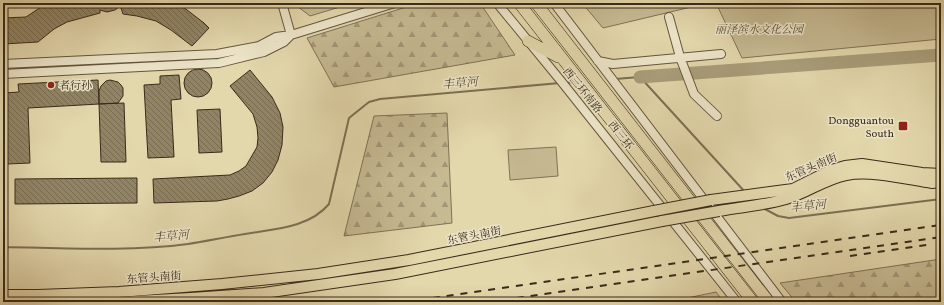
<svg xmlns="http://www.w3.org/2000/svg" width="944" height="305" font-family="Vollkorn,'Noto Serif SC',serif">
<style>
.forest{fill:url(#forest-firs);stroke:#807256}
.green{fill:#c6ba93;stroke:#807256}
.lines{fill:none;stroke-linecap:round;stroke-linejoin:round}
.stream{stroke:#7c6f53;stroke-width:2}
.river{stroke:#a99d7a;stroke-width:13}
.building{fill:url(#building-back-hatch);stroke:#392b19}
.minor-casing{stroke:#64563e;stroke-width:10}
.major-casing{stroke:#392b19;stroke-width:12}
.highway-casing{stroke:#392b19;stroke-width:12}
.minor{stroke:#ede5c9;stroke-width:8}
.major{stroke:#e3d7ac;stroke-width:10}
.highway{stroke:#e3d7ac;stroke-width:11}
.rail{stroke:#392b19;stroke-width:2;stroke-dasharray:7 7;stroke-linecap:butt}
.major-bridge-casing{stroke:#392b19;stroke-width:12;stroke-linecap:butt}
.major-bridge{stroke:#e3d7ac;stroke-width:10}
.poi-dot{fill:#8f2418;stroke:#ede5c9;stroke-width:1.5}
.labels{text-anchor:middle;stroke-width:3;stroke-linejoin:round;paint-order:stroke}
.park-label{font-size:11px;font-style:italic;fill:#554831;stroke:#ede5c9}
.poi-label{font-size:11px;fill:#392b19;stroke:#ede5c9;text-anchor:start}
.street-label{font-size:11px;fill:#392b19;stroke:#ede5c9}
.water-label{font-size:12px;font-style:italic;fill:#5b4d36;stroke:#ede5c9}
</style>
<defs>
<pattern id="forest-firs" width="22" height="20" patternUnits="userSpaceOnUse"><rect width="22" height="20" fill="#c6ba93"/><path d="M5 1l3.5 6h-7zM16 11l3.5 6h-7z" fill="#a29777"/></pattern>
<pattern id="building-back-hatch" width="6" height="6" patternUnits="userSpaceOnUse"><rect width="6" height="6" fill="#918465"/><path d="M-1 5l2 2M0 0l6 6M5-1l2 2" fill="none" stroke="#776c52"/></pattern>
</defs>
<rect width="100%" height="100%" fill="#e3d7ac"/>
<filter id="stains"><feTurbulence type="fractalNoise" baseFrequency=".005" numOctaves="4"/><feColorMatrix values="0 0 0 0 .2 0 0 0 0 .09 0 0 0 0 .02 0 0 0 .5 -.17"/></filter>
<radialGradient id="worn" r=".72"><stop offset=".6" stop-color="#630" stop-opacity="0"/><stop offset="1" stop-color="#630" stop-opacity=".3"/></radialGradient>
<path class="forest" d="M293 3H353L310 16Z
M419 3H480L515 55 334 87 307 38Z
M447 113 452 223 344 236 374 116Z
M941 259V302H796L780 283Z"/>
<path class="green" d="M582 3H708L603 28Z
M716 3H941V39L742 58Z
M556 147 558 176 510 180 508 150Z
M716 292 724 302H668Z"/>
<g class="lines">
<path class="stream" d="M615 79 640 77 745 192
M567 83 576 82
M763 208 778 216 789 218 941 199
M3 247C64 248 127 252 188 244 207 241 226 237 245 234 274 229 309 228 329 204L349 118 369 102 380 99 560 83"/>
<path class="river" d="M640 77 941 55"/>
</g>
<path class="building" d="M47 3H178L204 23 209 28 192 46 171 30 156 21 137 16 123 14 121 8 119 7 115 10 107 12 100 10V13L67 22 54 29 38 42 3 44V18L26 17Z
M184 83a14 14 0 1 1 28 0a14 14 0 1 1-28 0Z
M250 70 272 97 280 113 283 127 282 145 278 160 272 172 263 183 252 191 239 196 228 199 217 201 154 203 153 179 230 175 239 171 246 166 257 147 258 138 257 127 253 114 230 86Z
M179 75 181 99 171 100 174 157 148 158 144 85 160 84V76Z
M98 80 99 104 28 108 30 163 7 164 4 93 19 92 18 84Z
M110 80 118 82 121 85 123 88V96L118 103 99 104V91L101 86 106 81Z
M124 103 126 162H101L99 104Z
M220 109 222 152 199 153 197 110Z
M137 178V203L15 204V179Z"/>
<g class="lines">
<defs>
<path id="minor" d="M282 3 291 35
M497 3 561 81 737 302
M554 3 782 302
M669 17 680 57 694 94 717 116
M598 61 613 64 721 54
M3 64 217 54 259 46 276 37 291 35 395 3
M3 74 219 63 264 52 284 42 291 35"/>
<path id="major" d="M711 200 793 189 831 170 845 166 862 164 922 173 941 174
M719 211C740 207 766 205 786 199 807 193 825 179 846 175 871 170 906 179 932 183L941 182
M3 295H38L119 292 222 284 318 274 409 260 654 211
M119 302 191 298 264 293 395 274 662 221"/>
<path id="highway" d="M519 3 753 302
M536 3 769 302
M528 41 558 57"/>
</defs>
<use href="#minor" class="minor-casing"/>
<use href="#major" class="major-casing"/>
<use href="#highway" class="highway-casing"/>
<use href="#minor" class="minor"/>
<use href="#major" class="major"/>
<use href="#highway" class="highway"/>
<path class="rail" d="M850 256 927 245
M405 302 941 225
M489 302 941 237"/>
<defs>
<path id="major-bridge" d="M654 211 711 200
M662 221 719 211"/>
</defs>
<use href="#major-bridge" class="major-bridge-casing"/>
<use href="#major-bridge" class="major-bridge"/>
</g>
<g class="poi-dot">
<circle cx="51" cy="85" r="4"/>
<rect x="898" y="121" width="10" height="10" rx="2"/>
</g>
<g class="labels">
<g class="park-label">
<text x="759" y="33">丽泽滨水文化公园</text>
</g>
<g class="poi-label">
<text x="59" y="89">者行孙</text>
<text x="894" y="124" text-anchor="end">Dongguantou<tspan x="894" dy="13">South</tspan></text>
</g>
<g class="street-label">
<text transform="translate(583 90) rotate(51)" y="4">西三环南路</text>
<text transform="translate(621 135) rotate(52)" y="4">西三环</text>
<text transform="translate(811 167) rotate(-23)" y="4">东管头南街</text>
<text transform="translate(474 235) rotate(-11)" y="4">东管头南街</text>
<text transform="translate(154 277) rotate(-4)" y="4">东管头南街</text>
</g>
<g class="water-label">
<text transform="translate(460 83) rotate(-5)" y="4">丰草河</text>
<text transform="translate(808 206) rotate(-6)" y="4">丰草河</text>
<text transform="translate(171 236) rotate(-5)" y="4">丰草河</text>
</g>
</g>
<rect width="944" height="305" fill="none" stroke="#e3d7ac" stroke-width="16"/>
<rect x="4" y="4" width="936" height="297" fill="none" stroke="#392b19" stroke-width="2"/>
<rect x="8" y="8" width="928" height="289" fill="none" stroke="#392b19"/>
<rect width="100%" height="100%" filter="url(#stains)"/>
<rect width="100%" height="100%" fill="url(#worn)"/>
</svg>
